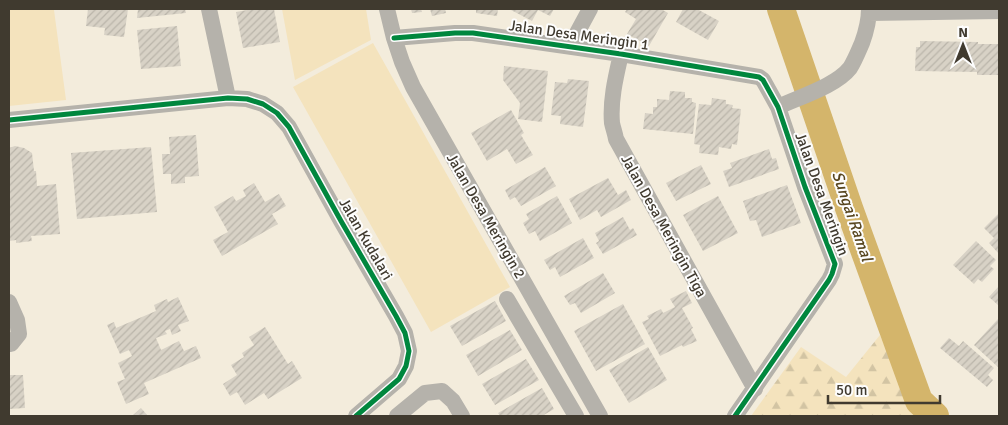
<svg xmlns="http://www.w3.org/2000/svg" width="1008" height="425" font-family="Signika,sans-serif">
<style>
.green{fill:#f4e3bd}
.forest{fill:url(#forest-firs)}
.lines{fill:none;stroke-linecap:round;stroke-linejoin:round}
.river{stroke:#d4b56b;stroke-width:28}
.building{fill:url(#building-hatch)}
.minor{stroke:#b5b2ab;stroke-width:16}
.cycleway-casing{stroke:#fdfdfd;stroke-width:8}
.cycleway{stroke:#00873e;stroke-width:5}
.labels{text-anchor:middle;stroke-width:4;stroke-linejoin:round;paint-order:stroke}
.street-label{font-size:15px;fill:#403a2f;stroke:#fdfdfd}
.water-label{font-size:16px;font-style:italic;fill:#57451e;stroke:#fdfdfd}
</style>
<defs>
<pattern id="forest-firs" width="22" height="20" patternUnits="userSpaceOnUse" patternTransform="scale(1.25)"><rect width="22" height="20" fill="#f4e3bd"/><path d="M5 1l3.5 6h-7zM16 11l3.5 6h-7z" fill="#d2c4a3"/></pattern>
<pattern id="building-hatch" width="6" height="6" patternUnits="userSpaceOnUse" patternTransform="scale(1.25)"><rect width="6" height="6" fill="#d8d2c6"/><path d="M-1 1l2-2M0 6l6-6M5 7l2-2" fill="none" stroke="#bab5aa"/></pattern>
</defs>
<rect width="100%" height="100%" fill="#f3ecdc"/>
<path class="green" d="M9 9 54 10 66 100 9 106Z
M282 9H366L371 40 295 80Z
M373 43 510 287 431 332 293 87Z"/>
<path class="forest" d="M880 335 914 412 919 416H751L801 347 846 377Z"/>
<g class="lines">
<path class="river" d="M781 9 849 208 919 401 935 416"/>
</g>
<path class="building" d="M88 9H128L124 37 104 35 105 28 86 26Z
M138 9H185L186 13 137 18Z
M253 9H274L280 42 243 48 236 12Z
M411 9H421L422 12 412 13Z
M430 9H445L446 13 432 16Z
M476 9H498L497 16 476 13Z
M512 9H554L550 16 538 10 532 21 511 10Z
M627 9H661L668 13 649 46 627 34 636 19 625 12Z
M683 9H697L719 21 708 40 676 22Z
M177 26 181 66 141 69 137 30Z
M920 41 978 42V44H999V75H977V72L915 71 916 47H920Z
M504 66 548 71 542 122 518 119 520 103 503 80Z
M568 79 589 81 583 127 560 124 561 116 551 115 555 82 567 83Z
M670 91 685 92V98H692V102L696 103 693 134 643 129 645 113 653 114V107H657V99L669 100Z
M712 98 726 100V104L733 105 732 108 741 109 737 145 732 144 731 149 719 147 718 155 699 153 700 145 694 144 699 104 711 105Z
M511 110 524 133 521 135 533 155 516 164 507 149 487 161 471 133Z
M196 135 199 176 185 177V183L171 184V174H163L162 154H170L169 137Z
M15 146 24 148 32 153 34 171H36L37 186 56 184 60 234 31 236 32 241 16 243V240L9 241V148Z
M151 147 157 212 77 219 71 153Z
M769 149 772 159 776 158 779 169 729 187 723 171 732 168 730 163Z
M701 165 711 184 676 201 666 183Z
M545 167 556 186 521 206 515 197 510 200 505 190Z
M608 178 618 195 626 190 631 200 601 217 597 210 580 220 569 199Z
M254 183 265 202 279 194 286 206 272 214 278 224 222 256 213 240 228 232 214 207 233 196 236 201 246 196 243 190Z
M787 185 801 223 762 237 756 220 750 221 743 201Z
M557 196 572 223 540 241 535 231 529 234 523 223 529 219 526 214Z
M718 196 738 233 703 251 683 215Z
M999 213V254L989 243 994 238 984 228Z
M623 217 630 230 633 228 637 235 603 254 596 243 599 241 595 233Z
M583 238 594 258 560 277 555 267 550 270 544 260Z
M976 241 996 260 990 266 994 269 982 282 978 279 974 284 953 265Z
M603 273 615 293 581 313 575 303 570 305 564 296Z
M999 286V306L989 297Z
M686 291 692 303 682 308 693 328 691 329 697 341 683 347 682 345 660 356 642 322 649 319 647 316 661 309 663 313 675 307 670 299Z
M178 297 189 321 178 325 181 331 172 335 170 329 165 331 167 334 156 338 161 350 179 341 184 351 196 346 201 358 144 383 149 394 126 404 117 382 125 379 118 363 132 356 129 350 120 354 107 325 114 322 116 328 156 311 154 305 167 299 168 302Z
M495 301 506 321 462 346 450 326Z
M623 304 645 344 596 371 574 331Z
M998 319 999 321V368L974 345Z
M265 327 288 364 292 361 302 378 268 399 264 393 245 405 237 392 230 396 223 384 237 375 231 365 244 357 242 353 254 345 249 337Z
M510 330 522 350 478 376 466 355Z
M949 338 959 346 963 341 994 368 988 375 993 380 987 387 940 348Z
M648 347 667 380 629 403 609 370Z
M526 359 539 380 495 405 482 384Z
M9 375H23L25 408 9 409Z
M542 388 554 409 542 416H500L498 413Z
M141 408 148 416H132Z"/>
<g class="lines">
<path class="minor" d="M209 9 228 98
M387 9 394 38 402 62 413 87 600 416
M869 13 999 11
M394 38 455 33H473L621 54 759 77 763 80 778 107 805 187 835 264 832 274 829 280 735 416
M570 46 590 9
M621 54C616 76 610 100 612 123 613 128 615 133 616 139L755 389
M778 107C799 97 836 86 850 68 855 60 858 52 862 43 866 32 869 21 869 9
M9 120 228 98 247 99 263 104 277 113 289 127 341 221 396 316 405 333 409 351 406 366 399 379 356 416
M507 299 576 416
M9 302 17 320 19 334 11 344H9
M397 416 425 393 442 391 453 401 462 416"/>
<defs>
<path id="cycleway" d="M394 38 455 33H473L621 54 759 77 763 80 778 107 805 187 835 264 832 274 829 280 735 416
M9 120 228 98 247 99 263 104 277 113 289 127 341 221 396 316 405 333 409 351 406 366 399 379 356 416"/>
</defs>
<use href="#cycleway" class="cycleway-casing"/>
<use href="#cycleway" class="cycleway"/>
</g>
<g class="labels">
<g class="street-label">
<text transform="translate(579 35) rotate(8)" y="5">Jalan Desa Meringin 1</text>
<text transform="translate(822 194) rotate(70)" y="5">Jalan Desa Meringin</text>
<text transform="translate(486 216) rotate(60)" y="5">Jalan Desa Meringin 2</text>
<text transform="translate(664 226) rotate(61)" y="5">Jalan Desa Meringin Tiga</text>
<text transform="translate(366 239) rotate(60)" y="5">Jalan Kudalari</text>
</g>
<g class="water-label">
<text transform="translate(853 216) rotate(71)" y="6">Sungai Ramal</text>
</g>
</g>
<rect width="1008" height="425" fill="none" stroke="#403a2f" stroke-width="20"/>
<g transform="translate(963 45)" stroke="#fdfdfd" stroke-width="4" paint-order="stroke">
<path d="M0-4L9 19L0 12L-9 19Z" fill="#403a2f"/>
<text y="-8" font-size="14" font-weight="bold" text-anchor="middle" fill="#403a2f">N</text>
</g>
<path d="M828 395v8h112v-8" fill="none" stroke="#403a2f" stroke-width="2.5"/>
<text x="836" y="395" font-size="15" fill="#403a2f" stroke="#fdfdfd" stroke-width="4" paint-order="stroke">50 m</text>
</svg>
